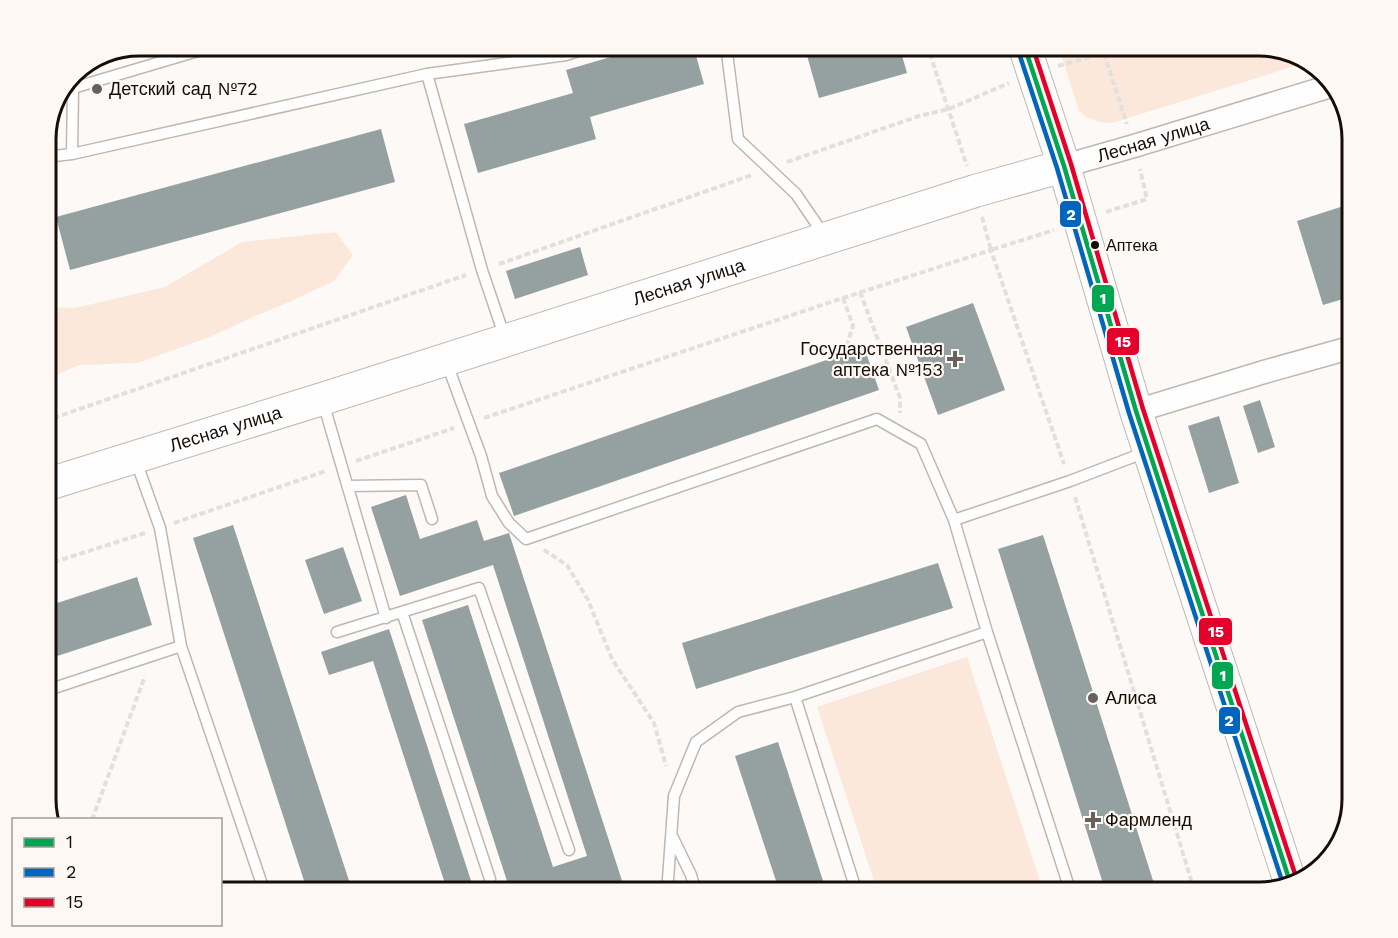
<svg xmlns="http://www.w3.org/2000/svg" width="1398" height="938" font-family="'Work Sans',sans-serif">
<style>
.green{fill:#fce8db}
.building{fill:#95a0a1}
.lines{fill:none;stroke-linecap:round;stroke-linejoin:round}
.lane-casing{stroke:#beb8b3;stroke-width:13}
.street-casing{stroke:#beb8b3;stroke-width:25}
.secondary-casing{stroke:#beb8b3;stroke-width:34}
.path{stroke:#e1e0df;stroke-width:4;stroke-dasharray:6 3;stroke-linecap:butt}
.lane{stroke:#fffefe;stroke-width:10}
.street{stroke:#fffefe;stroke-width:22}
.secondary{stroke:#fffefe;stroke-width:32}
.bus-1-casing{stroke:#fef8f4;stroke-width:9}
.bus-2-casing{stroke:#fef8f4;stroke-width:9}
.bus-3-casing{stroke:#fef8f4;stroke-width:9}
.bus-1{stroke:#00a651;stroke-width:4.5}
.bus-2{stroke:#0065bd;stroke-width:4.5}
.bus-3{stroke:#e4002b;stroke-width:4.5}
.poi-dot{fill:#67605b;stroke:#fef8f4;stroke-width:2}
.bus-dot{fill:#170d07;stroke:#fef8f4;stroke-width:2}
.labels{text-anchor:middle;stroke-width:4.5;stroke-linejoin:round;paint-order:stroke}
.bus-label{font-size:16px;fill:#170d07;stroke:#fef8f4;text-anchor:start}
.poi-label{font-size:18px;fill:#170d07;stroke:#fef8f4;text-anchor:start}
.street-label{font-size:18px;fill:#170d07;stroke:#fef8f4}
.rim{fill:none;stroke:#170d07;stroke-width:3}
.line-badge{stroke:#fef8f4;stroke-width:2}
.badge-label{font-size:16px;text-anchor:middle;font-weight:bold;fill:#fff}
</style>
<rect width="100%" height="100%" fill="#fcf9f6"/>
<path class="green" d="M1066 45H1260L1311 61 1112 123 1099 122 1086 117 1079 111 1062 58Z
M336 232 353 255 334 281 287 303 260 314 212 336 138 363 79 365 45 380V307L75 308 165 287 242 242Z
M967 657 1044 893H878L817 707Z"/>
<path class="building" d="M652 45H693L704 84 590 117 596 139 478 173 464 124 573 93 566 70Z
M804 45H899L907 73 819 98Z
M381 129 395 182 70 270 56 217Z
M1353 203V296L1323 305 1297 221Z
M45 205 52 227 45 229Z
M580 247 588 275 515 299 506 271Z
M973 303 1005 390 938 415 906 327Z
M864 347 879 390 514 516 499 473Z
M1260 400 1275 447 1258 453 1243 406Z
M1219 416 1239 483 1209 493 1188 426Z
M406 495 420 539 477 520 484 541 509 533 626 893H600L597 882 562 893H482L508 884 422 620 468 605 553 867 587 856 493 565 400 596 371 507Z
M233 525 353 893H308L193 538Z
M1043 535 1157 893H1106L998 549Z
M343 547 362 601 324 614 305 560Z
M938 563 953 608 696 689 682 643Z
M137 577 152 625 45 660V607Z
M389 629 475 893H448L373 661 329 675 321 652Z
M778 742 827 893H780L735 756Z"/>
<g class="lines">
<defs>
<path id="lane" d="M726 45 738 139 796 194 824 235
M427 74 482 270 505 338
M72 154 73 88 218 45
M45 157 72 154 427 74 566 55 597 45
M446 361 481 456 492 496 509 523 526 539 877 419 921 444 954 520
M323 402 386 618
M136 461 160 528 181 646 265 893
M348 486 421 485 432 519
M402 612 490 879
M337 632 479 588 569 850
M987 632 1071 893
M45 691 181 646
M795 697 857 893
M672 836 691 875 696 893
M667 893 674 796 696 742 738 712 795 697 987 632 954 520 1070 481 1146 452"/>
<g id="street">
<path id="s1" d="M1064 166 1134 146 1334 85"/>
<path d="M1136 411 1264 372 1353 347"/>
</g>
<g id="secondary">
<path d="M1024 45 1064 166 1136 411 1291 885"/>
<path id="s2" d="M45 485 322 399 975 191 1064 166"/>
</g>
</defs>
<use href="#lane" class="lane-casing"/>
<use href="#street" class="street-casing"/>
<use href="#secondary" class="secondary-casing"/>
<path class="path" d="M927 45 967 166
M1101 45 1127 124
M432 55 434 45
M1058 66 1104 53
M787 162 919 116 949 109 1009 83
M1106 212 1147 199 1140 169
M982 217 991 250 1054 230
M499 264 752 175
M860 292 900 398V413
M843 298 853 326 844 354
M484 418 843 298 991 250 1064 464
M45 421 466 275
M356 461 454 428
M1075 497 1195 893
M174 523 326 471
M544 550 567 565 588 600 612 659 654 723 666 766
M45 565 145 533
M92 820 145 676"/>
<use href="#lane" class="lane"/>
<use href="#street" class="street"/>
<use href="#secondary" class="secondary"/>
<defs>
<path id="bus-1" d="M1024 45 1064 166 1136 411 1291 885"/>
<path id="bus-2" d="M1017 47 1057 168 1129 413 1284 887"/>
<path id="bus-3" d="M1032 45 1071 164 1143 409 1298 883"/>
</defs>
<use href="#bus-1" class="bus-1-casing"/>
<use href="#bus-2" class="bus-2-casing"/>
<use href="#bus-3" class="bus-3-casing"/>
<use href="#bus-1" class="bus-1"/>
<use href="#bus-2" class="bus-2"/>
<use href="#bus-3" class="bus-3"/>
</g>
<g class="poi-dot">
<circle cx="97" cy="89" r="6"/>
<path d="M952 350h6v6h6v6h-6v6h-6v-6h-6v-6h6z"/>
<circle cx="1093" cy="698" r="6"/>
<path d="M1090 811h6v6h6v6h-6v6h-6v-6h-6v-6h6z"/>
</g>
<circle class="bus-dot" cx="1095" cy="245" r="5"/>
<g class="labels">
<g class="bus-label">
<text x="1106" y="251">Аптека</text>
</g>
<g class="poi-label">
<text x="109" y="95">Детский сад №72</text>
<text x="943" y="355" text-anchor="end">Государственная<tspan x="943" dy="21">аптека №153</tspan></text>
<text x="1105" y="704">Алиса</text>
<text x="1105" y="826">Фармленд</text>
</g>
<g class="street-label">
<text dy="6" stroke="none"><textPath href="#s1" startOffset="93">Лесная улица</textPath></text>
<text dy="6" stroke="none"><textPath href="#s2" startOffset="675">Лесная улица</textPath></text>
<text dy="6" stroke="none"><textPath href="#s2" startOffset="189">Лесная улица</textPath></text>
</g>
</g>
<path d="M0 0H1398V938H0ZM139 56H1259A83 83 0 0 1 1342 139V799A83 83 0 0 1 1259 882H139A83 83 0 0 1 56 799V139A83 83 0 0 1 139 56Z" fill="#fef8f4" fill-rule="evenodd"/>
<path class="rim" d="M139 56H1259A83 83 0 0 1 1342 139V799A83 83 0 0 1 1259 882H139A83 83 0 0 1 56 799V139A83 83 0 0 1 139 56Z"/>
<g class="line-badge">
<rect x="1059" y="200" width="23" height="28" rx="6" fill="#0065bd"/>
<rect x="1091" y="284" width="24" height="29" rx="6" fill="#00a651"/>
<rect x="1106" y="327" width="34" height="29" rx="6" fill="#e4002b"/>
<rect x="1198" y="617" width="35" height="29" rx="6" fill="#e4002b"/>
<rect x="1211" y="661" width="23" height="29" rx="6" fill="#00a651"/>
<rect x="1218" y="706" width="23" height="29" rx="6" fill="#0065bd"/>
</g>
<g class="badge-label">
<text x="1071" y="220">2</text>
<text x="1103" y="304">1</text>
<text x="1123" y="347">15</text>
<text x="1216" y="637">15</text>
<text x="1223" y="681">1</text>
<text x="1229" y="726">2</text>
</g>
<rect x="12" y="818" width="210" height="108" fill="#fef8f4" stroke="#a29a95" stroke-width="1.5"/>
<rect x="24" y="838" width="30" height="9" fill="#00a651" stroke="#a29a95" stroke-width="1.5"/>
<text x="66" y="848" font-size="18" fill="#170d07">1</text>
<rect x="24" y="868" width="30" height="9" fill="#0065bd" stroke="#a29a95" stroke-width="1.5"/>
<text x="66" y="878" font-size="18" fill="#170d07">2</text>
<rect x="24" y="898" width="30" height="9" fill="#e4002b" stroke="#a29a95" stroke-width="1.5"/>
<text x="66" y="908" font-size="18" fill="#170d07">15</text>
</svg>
